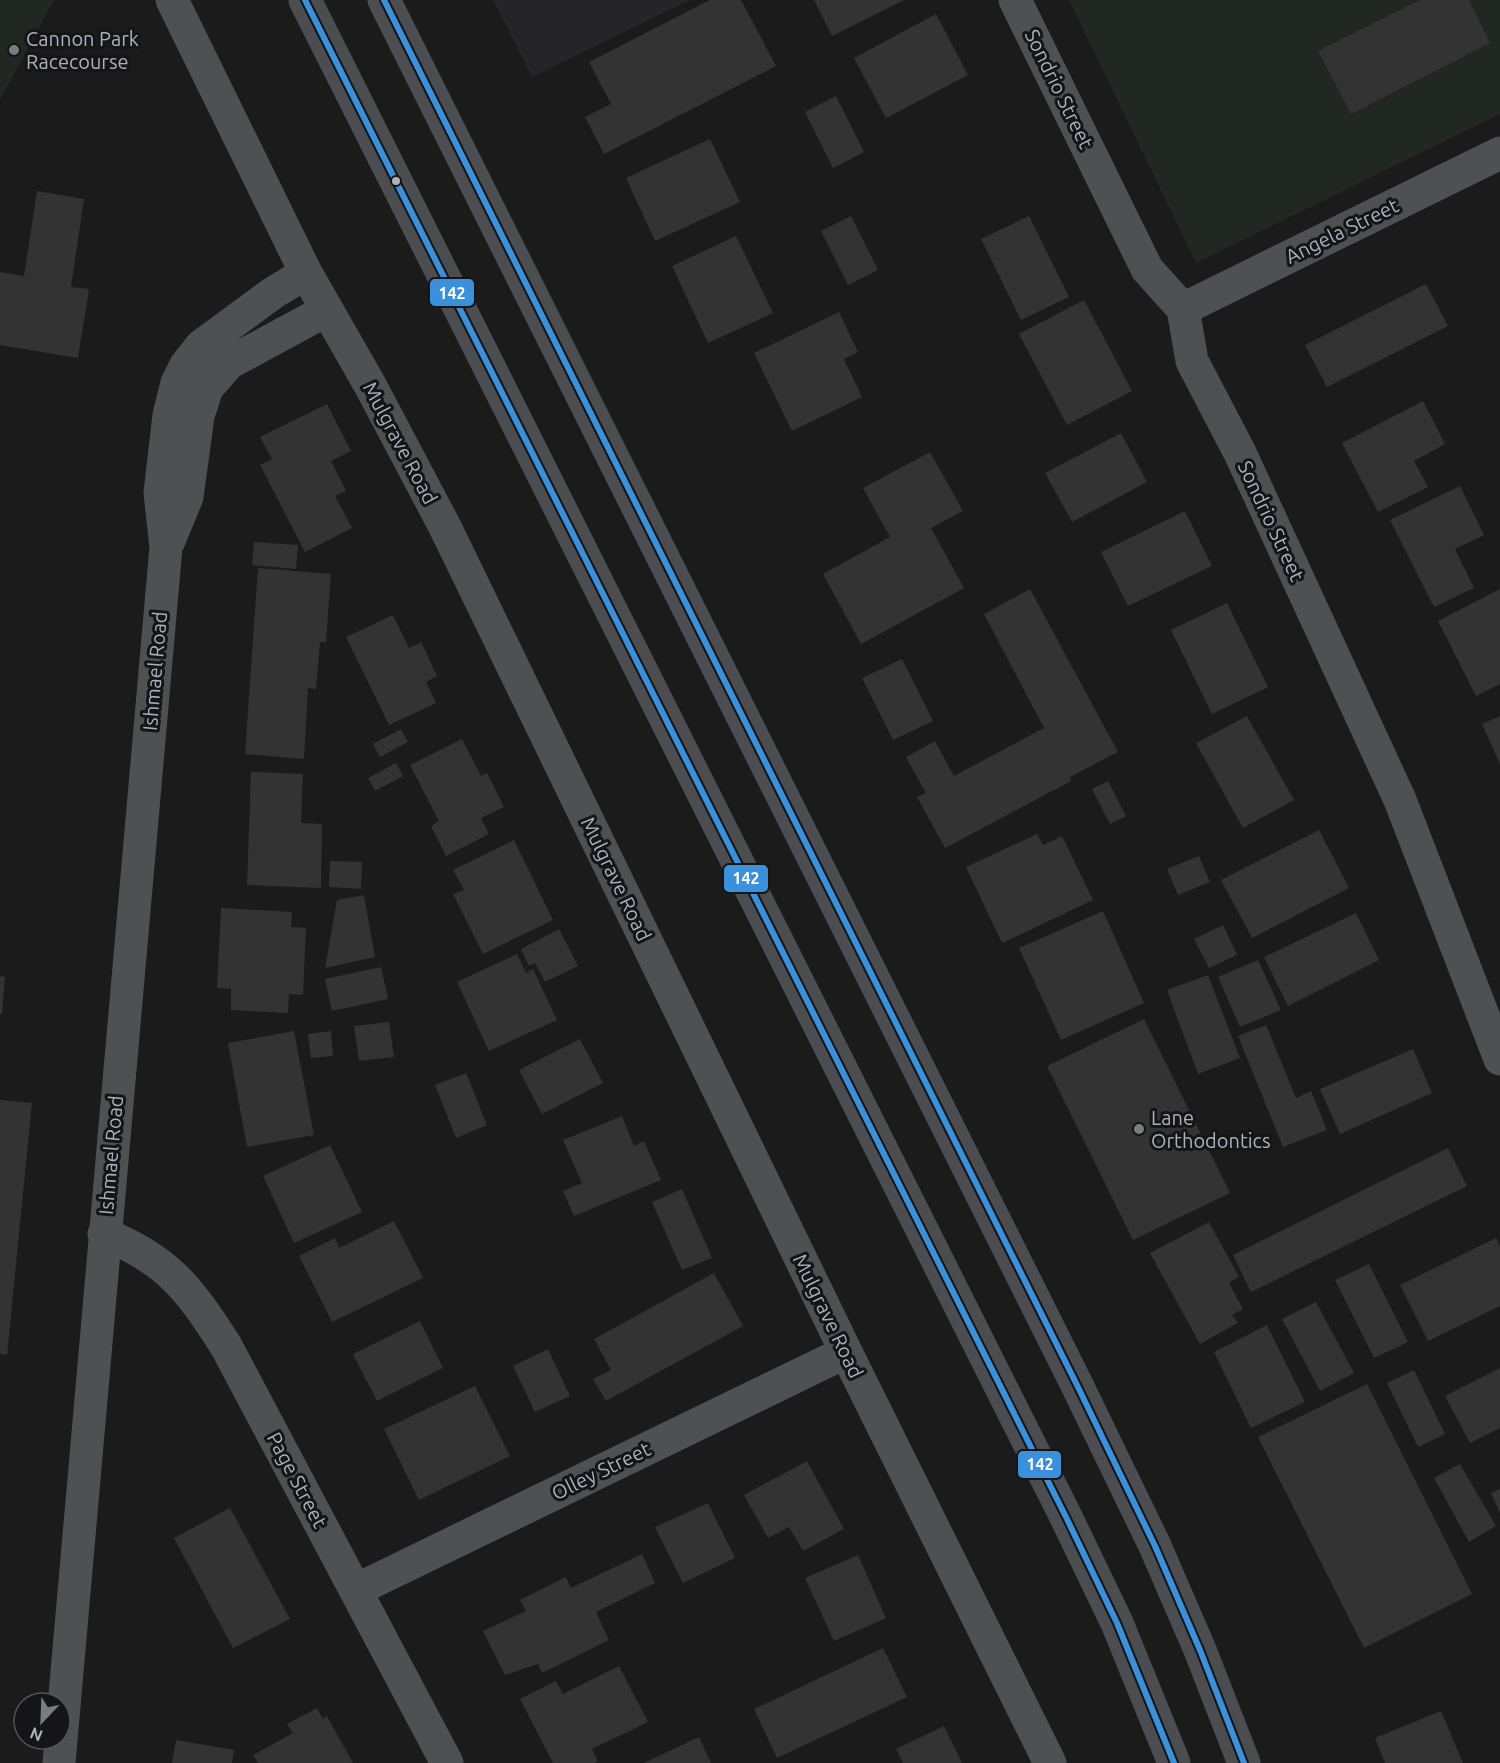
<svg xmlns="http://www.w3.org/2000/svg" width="1500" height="1763" font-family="Ubuntu,sans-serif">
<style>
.built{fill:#252527}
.green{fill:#212822}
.building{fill:#333}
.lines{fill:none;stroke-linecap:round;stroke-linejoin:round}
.minor{stroke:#4f5054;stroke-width:33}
.tertiary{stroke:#4f5054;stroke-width:33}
.primary{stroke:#4c4d50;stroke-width:33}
.bus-1-casing{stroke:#151517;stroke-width:10}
.bus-1{stroke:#3a90db;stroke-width:6}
.poi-dot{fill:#7a7c83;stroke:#151517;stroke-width:2}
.bus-dot{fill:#adb1bb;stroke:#151517;stroke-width:2}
.labels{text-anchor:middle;stroke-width:6;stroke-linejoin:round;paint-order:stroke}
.poi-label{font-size:20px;fill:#adb1bb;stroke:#151517;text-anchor:start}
.street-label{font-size:20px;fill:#adb1bb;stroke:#151517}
.line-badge{stroke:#151517;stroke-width:2}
.badge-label{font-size:16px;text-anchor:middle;font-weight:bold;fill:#fff}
</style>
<rect width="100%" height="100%" fill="#1b1b1b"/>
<path class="built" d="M493 0H690L532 77Z"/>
<path class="green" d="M0 0H54L0 100Z
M1069 0H1500V114L1196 263Z"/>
<path class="building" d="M710 0H741L776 66 604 154 585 117 611 104 589 62Z
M814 0H904L832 36Z
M1420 0H1469L1490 43 1351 114 1318 51Z
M936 14 968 75 886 118 854 58Z
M836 96 864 152 833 168 805 112Z
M710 139 740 202 655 241 626 178Z
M37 191 84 199 71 287 89 289 78 358 0 345V272L24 276Z
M851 216 878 270 848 285 821 231Z
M1029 216 1069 297 1021 320 981 239Z
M736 236 773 313 708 343 672 266Z
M1426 284 1448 326 1327 387 1305 345Z
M1084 300 1132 391 1067 425 1019 334Z
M839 312 858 352 844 359 862 397 792 431 754 353Z
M1423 401 1445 444 1414 461 1428 487 1378 512 1342 443Z
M327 404 351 451 331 461 346 491 335 496 352 528 305 552 260 465 272 459 260 437Z
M1121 433 1147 482 1072 522 1045 473Z
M930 452 963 511 931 528 964 588 861 644 823 574 890 537 863 488Z
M1460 486 1484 535 1455 549 1474 588 1434 607 1390 520Z
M1185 511 1212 566 1128 606 1101 552Z
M254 542 298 545 296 569 252 565Z
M258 568 331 574 326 642H320L316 689 308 688 304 759 245 754Z
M1030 589 1118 752 1070 777 1071 781 945 848 917 797 926 793 906 757 935 741 954 776 1044 728 984 614Z
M1500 589V684L1476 696 1438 621Z
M1227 603 1268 687 1212 714 1171 630Z
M393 615 409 648 421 642 437 676 426 682 436 703 389 725 346 637Z
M902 659 933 721 893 740 862 678Z
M1247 716 1294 800 1243 828 1196 743Z
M1500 716V764L1482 724Z
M401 729 408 742 380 757 373 744Z
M462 739 481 776 487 773 504 807 481 818 489 834 446 856 431 826 439 821 410 765Z
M396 763 403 776 375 791 368 778Z
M251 772 303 774 301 823 322 824 321 888 247 885Z
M1108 781 1126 816 1110 824 1092 789Z
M1319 830 1349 888 1252 938 1221 880Z
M1037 834 1043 845 1062 836 1093 900 1002 943 966 867Z
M514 840 553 920 483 954 453 894 464 890 453 870Z
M1199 856 1210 882 1178 895 1167 869Z
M330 861 362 862 361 889 329 887Z
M364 895 375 957 325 968 337 900Z
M221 908 292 912 291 927 306 928 303 995 289 994 288 1013 231 1010V989L217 988Z
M1103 911 1144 1003 1061 1040 1019 948Z
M1356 913 1379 960 1288 1006 1264 957Z
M1223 925 1237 955 1209 968 1194 939Z
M559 929 578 966 545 982 535 963 529 966 521 949Z
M517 954 526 973 533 969 557 1020 489 1051 457 982Z
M1258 960 1281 1010 1240 1027 1218 977Z
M381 967 388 999 332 1011 325 979Z
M1208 975 1240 1058 1198 1074 1167 990Z
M0 976 5 977 2 1014H0Z
M1144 1019 1230 1193 1133 1240 1047 1066Z
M389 1022 394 1057 359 1061 354 1026Z
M1266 1025 1296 1098 1311 1091 1327 1130 1283 1147 1238 1036Z
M294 1031 314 1135 247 1147 228 1043Z
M331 1031 333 1056 311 1058 308 1034Z
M580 1039 603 1083 542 1114 519 1070Z
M1413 1049 1432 1093 1340 1134 1320 1089Z
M466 1073 487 1125 456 1138 435 1085Z
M0 1100 32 1103 7 1355 0 1354Z
M622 1116 634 1146 644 1141 661 1180 574 1216 563 1191 582 1183 563 1140Z
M330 1145 362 1212 294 1243 263 1176Z
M1448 1148 1467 1186 1251 1292 1233 1255Z
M682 1189 712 1258 682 1270 652 1202Z
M394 1221 423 1278 332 1322 299 1256 335 1238 339 1248Z
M1209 1222 1239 1277 1229 1283 1243 1309 1232 1315 1238 1323 1200 1344 1150 1253Z
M1496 1238 1500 1246V1306L1428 1341 1400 1285Z
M1369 1264 1408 1342 1374 1358 1335 1280Z
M714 1273 743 1326 606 1401 593 1379 611 1370 594 1339Z
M1316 1302 1354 1373 1320 1391 1282 1319Z
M420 1321 443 1368 377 1401 353 1354Z
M1267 1325 1305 1402 1251 1428 1214 1352Z
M548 1349 570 1396 535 1412 513 1366Z
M1500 1368V1428L1470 1443 1445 1396Z
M1414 1370 1445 1434 1418 1447 1387 1383Z
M1367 1384 1472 1594 1364 1648 1258 1437Z
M475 1386 510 1456 419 1500 384 1429Z
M807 1461 844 1529 803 1551 789 1527 768 1538 744 1495Z
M1460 1464 1496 1526 1469 1542 1434 1478Z
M1500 1489V1513L1491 1493Z
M708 1503 735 1558 683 1583 655 1527Z
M230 1508 290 1619 233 1648 174 1538Z
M642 1554 655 1583 596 1612 609 1640 542 1673 538 1664 505 1675 483 1631 526 1611 520 1600 566 1577 571 1588Z
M858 1555 886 1618 834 1641 805 1578Z
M883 1648 907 1697 777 1758 754 1709Z
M619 1666 648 1722 592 1749 598 1761 594 1763H553L520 1699 556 1681 563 1694Z
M317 1708 323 1719 327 1716 353 1763H258L253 1755 293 1733 287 1724Z
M1441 1711 1463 1763H1385L1375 1738Z
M944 1726 962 1763H903L896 1749Z
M699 1737 711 1763H644Z
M176 1740 234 1750 232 1763H172Z"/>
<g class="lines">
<path class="minor" d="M172 0 306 273 370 385 445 527 846 1352 1050 1763
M1015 0 1147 269 1183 309 1192 361 1240 453 1400 800 1500 1059
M168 543 187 497 198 416 207 388 229 363 327 310
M104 1234C169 1260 190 1290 226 1346L447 1763
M356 1590 846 1352
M59 1763 166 547 160 493 169 415 177 383 186 365 201 346 273 293 306 273"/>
<path class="tertiary" d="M1183 309 1500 153"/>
<path class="primary" d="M305 0 1066 1517 1117 1623 1174 1763
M384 0 1076 1383 1155 1546 1200 1650 1244 1763"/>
<defs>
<path id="bus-1" d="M305 0 1066 1517 1117 1623 1174 1763
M384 0 1076 1383 1155 1546 1200 1650 1244 1763"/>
</defs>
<use href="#bus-1" class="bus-1-casing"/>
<use href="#bus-1" class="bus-1"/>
</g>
<g class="poi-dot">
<circle cx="14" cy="50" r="6"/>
<circle cx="1139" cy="1129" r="6"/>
</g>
<circle class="bus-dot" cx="396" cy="181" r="5"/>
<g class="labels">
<g class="poi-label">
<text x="26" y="46">Cannon Park<tspan x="26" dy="23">Racecourse</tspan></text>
<text x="1151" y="1125">Lane<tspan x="1151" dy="23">Orthodontics</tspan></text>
</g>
<g class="street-label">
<text transform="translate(1059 89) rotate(64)" y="7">Sondrio Street</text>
<text transform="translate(1342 231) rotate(-26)" y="7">Angela Street</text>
<text transform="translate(400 443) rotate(62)" y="7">Mulgrave Road</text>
<text transform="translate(1271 521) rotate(65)" y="7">Sondrio Street</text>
<text transform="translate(155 671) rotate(-85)" y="7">Ishmael Road</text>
<text transform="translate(616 879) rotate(64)" y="7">Mulgrave Road</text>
<text transform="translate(111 1155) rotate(-85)" y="7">Ishmael Road</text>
<text transform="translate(828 1316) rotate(64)" y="7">Mulgrave Road</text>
<text transform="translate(601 1471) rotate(-26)" y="7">Olley Street</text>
<text transform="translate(297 1480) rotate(62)" y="7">Page Street</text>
</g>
</g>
<g class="line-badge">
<rect x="429" y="278" width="46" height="29" rx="6" fill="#3a90db"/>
<rect x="723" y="864" width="46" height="29" rx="6" fill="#3a90db"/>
<rect x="1017" y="1450" width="45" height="29" rx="6" fill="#3a90db"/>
</g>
<g class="badge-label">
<text x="452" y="299">142</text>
<text x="746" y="884">142</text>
<text x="1040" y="1470">142</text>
</g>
<g transform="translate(42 1721) rotate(203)"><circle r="28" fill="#151517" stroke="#525359" stroke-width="1.5"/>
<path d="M0-4.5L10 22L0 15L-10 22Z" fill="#7a7c83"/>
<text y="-9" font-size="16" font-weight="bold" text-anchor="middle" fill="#adb1bb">N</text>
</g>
</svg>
